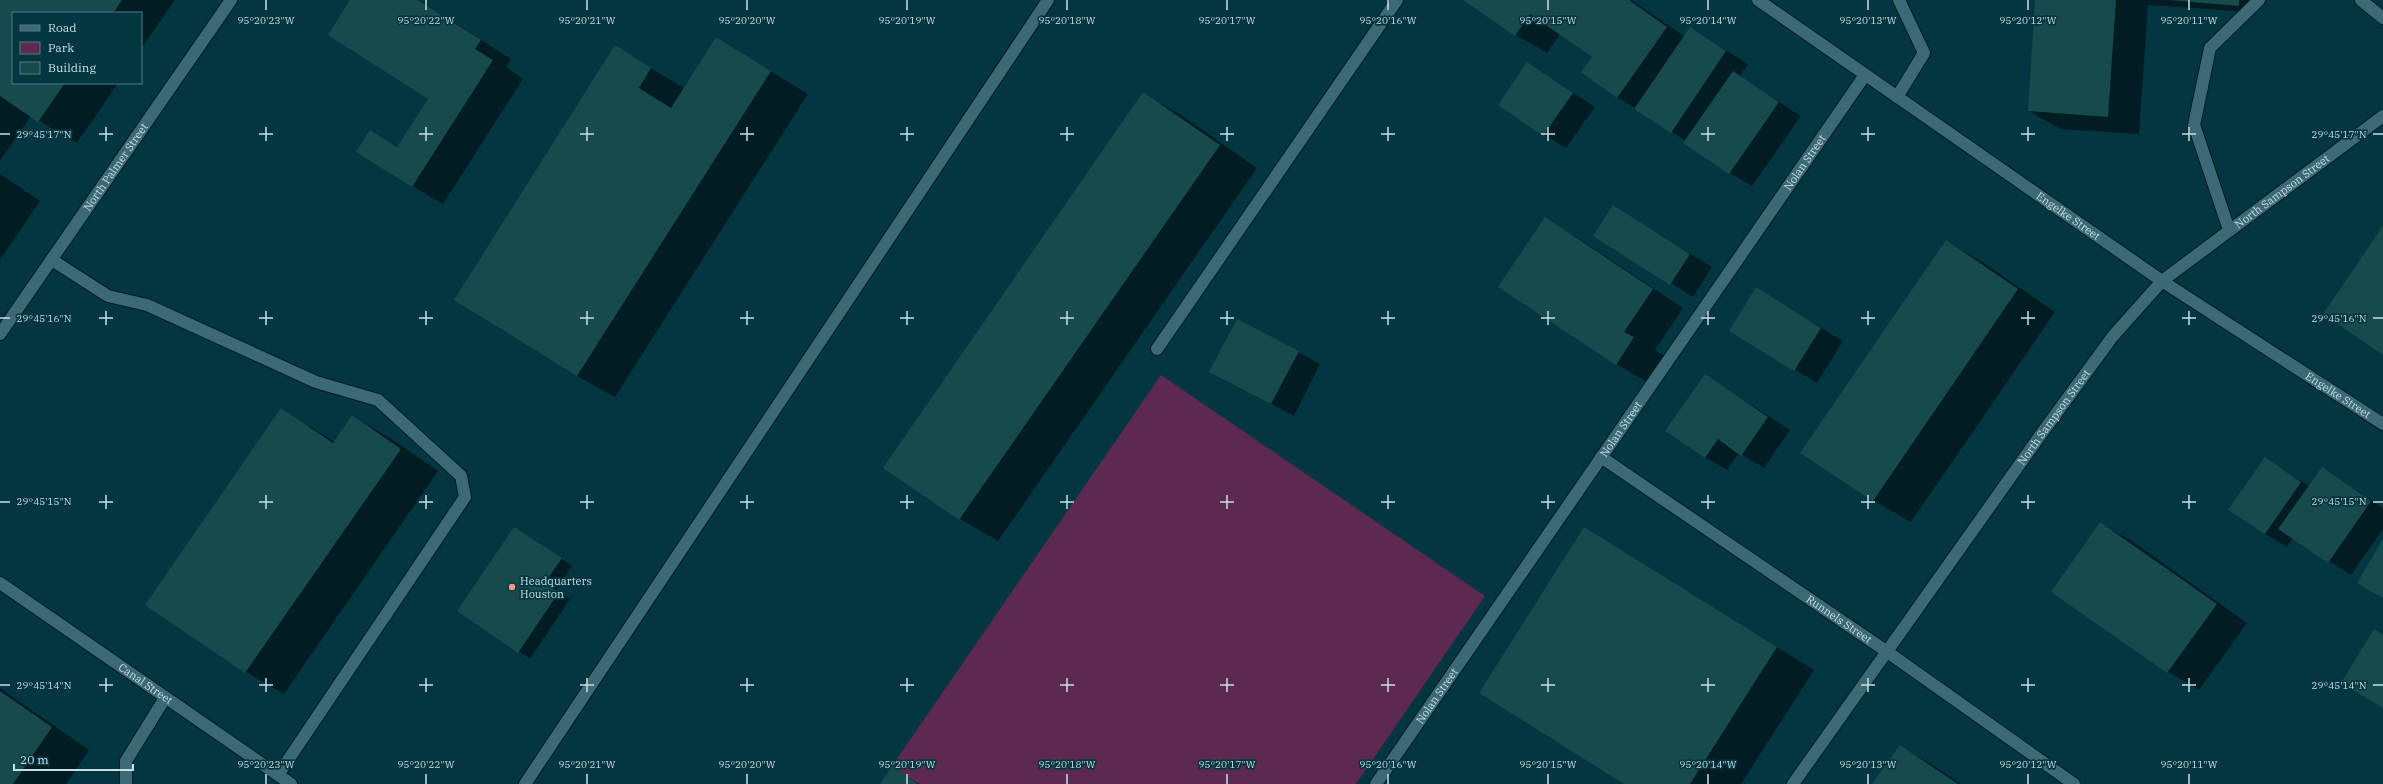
<svg xmlns="http://www.w3.org/2000/svg" width="2383" height="784" font-family="'IBM Plex Serif',serif">
<style>
.green{fill:#5d2950}
.shadow{fill:#0007}
.building{fill:#164a4c}
.lines{fill:none;stroke-linecap:round;stroke-linejoin:round}
.lane-casing{stroke:#041c22;stroke-width:14}
.street-casing{stroke:#041c22;stroke-width:14}
.secondary-casing{stroke:#041c22;stroke-width:14}
.lane{stroke:#3c6976;stroke-width:12}
.street{stroke:#3c6976;stroke-width:12}
.secondary{stroke:#3c6976;stroke-width:12}
.ticks{fill:none;stroke:#c8dfe6;stroke-width:1.5}
.poi-dot{fill:#f39f84;stroke:#043642;stroke-width:1.5}
.labels{text-anchor:middle;stroke-width:3.5;stroke-linejoin:round;paint-order:stroke}
.street-label{font-size:11px;fill:#c8dfe6;stroke:#043642}
.poi-label{font-size:11px;fill:#c8dfe6;stroke:#043642;text-anchor:start}
.ticks-label{font-size:10px;text-anchor:middle;fill:#c8dfe6;stroke:#043642;stroke-width:3.5;stroke-linejoin:round;paint-order:stroke}
</style>
<rect width="100%" height="100%" fill="#043642"/>
<path class="green" d="M1161 375 1485 596 1356 784H918L892 766Z"/>
<path class="shadow" d="M0 0H175L141 49V13H13V83H118L77 143 31 116 0 161Z
M352 0H419L511 59 506 67 523 79 443 204 412 186 370 131 398 147 429 99Z
M1465 0H1632L1684 36 1690 28 1748 64 1740 76 1801 116 1752 186 1729 173 1686 141 1617 97 1593 57 1560 34 1547 53 1516 35Z
M2036 0H2251L2250 12 2148 5 2139 134 2060 129 2029 111Z
M716 38 808 94 615 397 577 376 615 47 684 88Z
M1527 63 1595 107 1566 148 1544 135Z
M1144 94 1181 115 1257 168 998 541 960 519 885 467Z
M0 174 40 201 0 260Z
M1613 206 1712 267 1693 297 1594 235Z
M1545 219 1576 237 1683 308 1655 350 1664 356 1647 382 1616 364Z
M1946 241 1984 263 2055 312 1911 522 1874 501 1802 452Z
M1757 289 1843 341 1817 383 1731 331Z
M1298 352 1320 364 1294 416 1210 371Z
M1705 375 1790 430 1764 468 1739 453 1727 470 1705 457Z
M282 410 335 442 352 416 390 438 438 471 284 694 246 672 147 604Z
M2265 458 2309 486 2322 468 2383 508V529L2351 575 2293 538 2287 547 2265 534Z
M2100 523 2132 541 2247 623 2199 690 2168 672 2052 592Z
M1584 528 1814 670 1741 784H1626Z
M525 534 572 566 556 590 570 599 530 659 458 611Z
M0 688 89 750 66 784H0Z
M1900 746 1931 764 1961 784H1874Z
M892 768 920 784H881Z"/>
<path class="building" d="M0 0H122L113 13H13V83H65L38 122 0 96Z
M350 0H418L481 40 475 49 493 60 412 187 356 152 370 130 397 147 428 99 328 35Z
M1463 0H1629L1667 27 1617 98 1581 72 1592 57 1530 14 1515 36Z
M2035 0H2116L2108 117 2028 111Z
M2169 0H2239V6Z
M1690 27 1726 51 1671 133 1634 109Z
M716 37 771 71 577 376 454 300 615 45 651 68 639 88 671 108Z
M1527 62 1573 93 1543 136 1498 105Z
M1733 71 1779 102 1729 174 1683 143Z
M1143 92 1220 145 959 520 883 468Z
M1613 205 1690 254 1670 285 1593 236Z
M1545 217 1653 289 1624 332 1634 337 1616 365 1498 287Z
M2383 226V355L2323 314Z
M1946 240 2018 289 1873 501 1800 453Z
M1756 287 1821 328 1794 371 1729 331Z
M1237 319 1299 351 1271 404 1209 372Z
M1705 374 1768 417 1741 456 1718 439 1705 458 1665 431Z
M281 408 333 443 352 415 401 449 245 673 145 605Z
M2265 457 2301 482 2265 534 2228 510Z
M2322 467 2371 501 2328 563 2278 529Z
M2100 522 2217 604 2167 673 2051 592Z
M514 527 562 558 545 583 559 592 518 653 457 611Z
M1584 527 1777 647 1690 784H1624L1479 693Z
M2383 539V598L2357 583Z
M2374 629 2383 635V708L2341 683Z
M0 691 52 727 13 784H0Z
M1900 745 1958 784H1872Z
M892 766 918 784H880Z"/>
<g class="lines">
<defs>
<path id="lane" d="M2361 0 2383 18
M1897 97 1924 53 1899 0
M2229 230 2194 125 2210 48 2259 0
M52 260 108 296 147 305 316 382 378 400 461 476 465 497 278 775
M1157 349 1397 0
M126 784V761L165 698
M525 784 1048 0"/>
<g id="street">
<path id="s1" d="M1758 0 2162 281 2383 424"/>
<path id="s2" d="M0 334 231 0"/>
<path id="s3" d="M1601 457 1886 651 2074 784"/>
<path id="s4" d="M1376 784 1865 75"/>
</g>
<g id="secondary">
<path id="s5" d="M0 583 291 784"/>
<path id="s6" d="M1793 784 2039 437 2113 336 2162 281 2383 116"/>
</g>
</defs>
<use href="#lane" class="lane-casing"/>
<use href="#street" class="street-casing"/>
<use href="#secondary" class="secondary-casing"/>
<use href="#lane" class="lane"/>
<use href="#street" class="street"/>
<use href="#secondary" class="secondary"/>
</g>
<path class="ticks" d="M266 0V10M426 0V10M587 0V10M747 0V10M907 0V10M1067 0V10M1227 0V10M1388 0V10M1548 0V10M1708 0V10M1868 0V10M2028 0V10M2189 0V10M106 127V141M266 127V141M426 127V141M587 127V141M747 127V141M907 127V141M1067 127V141M1227 127V141M1388 127V141M1548 127V141M1708 127V141M1868 127V141M2028 127V141M2189 127V141M0 134H10M99 134H113M259 134H273M419 134H433M580 134H594M740 134H754M900 134H914M1060 134H1074M1220 134H1234M1381 134H1395M1541 134H1555M1701 134H1715M1861 134H1875M2021 134H2035M2182 134H2196M2373 134H2383M106 311V325M266 311V325M426 311V325M587 311V325M747 311V325M907 311V325M1067 311V325M1227 311V325M1388 311V325M1548 311V325M1708 311V325M1868 311V325M2028 311V325M2189 311V325M0 318H10M99 318H113M259 318H273M419 318H433M580 318H594M740 318H754M900 318H914M1060 318H1074M1220 318H1234M1381 318H1395M1541 318H1555M1701 318H1715M1861 318H1875M2021 318H2035M2182 318H2196M2373 318H2383M106 495V509M266 495V509M426 495V509M587 495V509M747 495V509M907 495V509M1067 495V509M1227 495V509M1388 495V509M1548 495V509M1708 495V509M1868 495V509M2028 495V509M2189 495V509M0 502H10M99 502H113M259 502H273M419 502H433M580 502H594M740 502H754M900 502H914M1060 502H1074M1220 502H1234M1381 502H1395M1541 502H1555M1701 502H1715M1861 502H1875M2021 502H2035M2182 502H2196M2373 502H2383M106 678V692M266 678V692M426 678V692M587 678V692M747 678V692M907 678V692M1067 678V692M1227 678V692M1388 678V692M1548 678V692M1708 678V692M1868 678V692M2028 678V692M2189 678V692M0 685H10M99 685H113M259 685H273M419 685H433M580 685H594M740 685H754M900 685H914M1060 685H1074M1220 685H1234M1381 685H1395M1541 685H1555M1701 685H1715M1861 685H1875M2021 685H2035M2182 685H2196M2373 685H2383M266 774V784M426 774V784M587 774V784M747 774V784M907 774V784M1067 774V784M1227 774V784M1388 774V784M1548 774V784M1708 774V784M1868 774V784M2028 774V784M2189 774V784"/>
<circle class="poi-dot" cx="512" cy="587" r="4"/>
<g class="labels">
<g class="street-label">
<text dy="4" stroke="none"><textPath href="#s4" startOffset="755">Nolan Street</textPath></text>
<text dy="4" stroke="none"><textPath href="#s2" startOffset="203">North Palmer Street</textPath></text>
<text dy="4" stroke="none"><textPath href="#s6" startOffset="774">North Sampson Street</textPath></text>
<text dy="4" stroke="none"><textPath href="#s1" startOffset="378">Engelke Street</textPath></text>
<text dy="4" stroke="none"><textPath href="#s1" startOffset="702">Engelke Street</textPath></text>
<text dy="4" stroke="none"><textPath href="#s6" startOffset="450">North Sampson Street</textPath></text>
<text dy="4" stroke="none"><textPath href="#s4" startOffset="431">Nolan Street</textPath></text>
<text dy="4" stroke="none"><textPath href="#s3" startOffset="288">Runnels Street</textPath></text>
<text dy="4" stroke="none"><textPath href="#s5" startOffset="177">Canal Street</textPath></text>
<text dy="4" stroke="none"><textPath href="#s4" startOffset="107">Nolan Street</textPath></text>
</g>
<g class="poi-label">
<text x="520" y="585">Headquarters<tspan x="520" dy="13">Houston</tspan></text>
</g>
</g>
<g class="ticks-label">
<text x="266" y="24">95°20'23"W</text>
<text x="426" y="24">95°20'22"W</text>
<text x="587" y="24">95°20'21"W</text>
<text x="747" y="24">95°20'20"W</text>
<text x="907" y="24">95°20'19"W</text>
<text x="1067" y="24">95°20'18"W</text>
<text x="1227" y="24">95°20'17"W</text>
<text x="1388" y="24">95°20'16"W</text>
<text x="1548" y="24">95°20'15"W</text>
<text x="1708" y="24">95°20'14"W</text>
<text x="1868" y="24">95°20'13"W</text>
<text x="2028" y="24">95°20'12"W</text>
<text x="2189" y="24">95°20'11"W</text>
<text x="44" y="138">29°45'17"N</text>
<text x="2339" y="138">29°45'17"N</text>
<text x="44" y="322">29°45'16"N</text>
<text x="2339" y="322">29°45'16"N</text>
<text x="44" y="505">29°45'15"N</text>
<text x="2339" y="505">29°45'15"N</text>
<text x="44" y="689">29°45'14"N</text>
<text x="2339" y="689">29°45'14"N</text>
<text x="266" y="768">95°20'23"W</text>
<text x="426" y="768">95°20'22"W</text>
<text x="587" y="768">95°20'21"W</text>
<text x="747" y="768">95°20'20"W</text>
<text x="907" y="768">95°20'19"W</text>
<text x="1067" y="768">95°20'18"W</text>
<text x="1227" y="768">95°20'17"W</text>
<text x="1388" y="768">95°20'16"W</text>
<text x="1548" y="768">95°20'15"W</text>
<text x="1708" y="768">95°20'14"W</text>
<text x="1868" y="768">95°20'13"W</text>
<text x="2028" y="768">95°20'12"W</text>
<text x="2189" y="768">95°20'11"W</text>
</g>
<rect x="12" y="12" width="130" height="72" fill="#043642" stroke="#527a84"/>
<rect x="20" y="25" width="20" height="6" fill="#3c6976" stroke="#527a84"/>
<text x="48" y="32" font-size="12" fill="#c8dfe6">Road</text>
<rect x="20" y="42" width="20" height="12" fill="#5d2950" stroke="#527a84"/>
<text x="48" y="52" font-size="12" fill="#c8dfe6">Park</text>
<rect x="20" y="62" width="20" height="12" fill="#164a4c" stroke="#527a84"/>
<text x="48" y="72" font-size="12" fill="#c8dfe6">Building</text>
<path d="M14 764v6h119v-6" fill="none" stroke="#c8dfe6" stroke-width="2"/>
<text x="20" y="764" font-size="12" fill="#c8dfe6" stroke="#043642" stroke-width="3" paint-order="stroke">20 m</text>
</svg>
